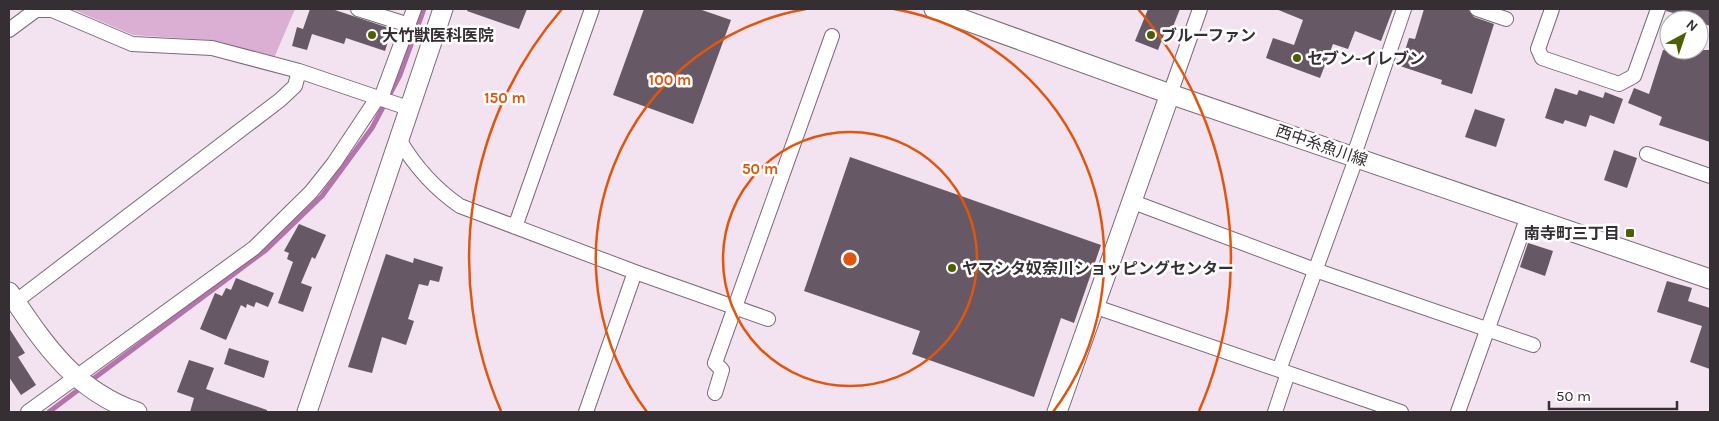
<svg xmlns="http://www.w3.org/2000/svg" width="1719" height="421" font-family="Karla,'Noto Sans JP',sans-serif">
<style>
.green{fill:#dbaed4}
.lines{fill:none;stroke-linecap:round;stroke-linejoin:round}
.stream{stroke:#b573ac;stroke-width:5}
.building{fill:#675865}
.street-casing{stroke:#7b6b78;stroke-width:16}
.secondary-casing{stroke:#7b6b78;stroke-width:21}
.street{stroke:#fff;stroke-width:14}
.secondary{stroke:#fff;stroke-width:19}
.ring{fill:none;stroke:#df570e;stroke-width:2.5}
.poi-dot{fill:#4d5f03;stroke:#fff;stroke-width:2}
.labels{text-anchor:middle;stroke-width:5;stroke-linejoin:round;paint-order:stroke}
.poi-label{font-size:16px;font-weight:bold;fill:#352f34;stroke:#fff;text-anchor:start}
.street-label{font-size:16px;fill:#352f34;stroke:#fff}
.centre{fill:#df570e;stroke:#fff;stroke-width:2.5}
.ring-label{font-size:15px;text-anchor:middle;font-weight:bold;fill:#df570e;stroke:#fff;stroke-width:5;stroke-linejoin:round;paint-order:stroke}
</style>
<rect width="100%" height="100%" fill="#f3e2f0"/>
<path class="green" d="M72 9H295L274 58 209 40 133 35Z"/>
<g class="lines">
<path class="stream" d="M89 382 266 250 322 196 372 128 400 75 424 9
M49 412 82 387"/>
</g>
<path class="building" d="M310 9H332L392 29 385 51 346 38 344 44 312 34 307 50 292 46 297 27 303 29Z
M468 9H527L519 29 467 11Z
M644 9H699L731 20 693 124 613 95Z
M1148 9H1180L1172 29 1167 27 1158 50 1135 41Z
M1276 9H1393L1381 41 1355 31 1348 49 1333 44 1320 78 1266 58 1273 38 1294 45 1303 20Z
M1424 9H1468L1474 17 1494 24 1472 94 1441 84 1442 80 1400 66 1409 38 1415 39Z
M1667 9H1710V26L1699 22V20L1666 11Z
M1663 50H1710V142L1659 125 1662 117 1628 103 1634 88 1649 94Z
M1555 88 1577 95 1579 90 1603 98 1605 92 1623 99 1614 124 1590 115 1586 127 1565 120 1563 124 1545 118Z
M1475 109 1505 119 1496 147 1465 137Z
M1614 150 1637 158 1627 188 1604 180Z
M850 157 1101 245 1074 323 1061 318 1034 397 912 354 920 331 804 291Z
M299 224 326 235 315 259 312 257 301 283 312 287 303 312 278 303 293 262 287 259 289 253 284 251Z
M1528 243 1553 251 1545 276 1520 267Z
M386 254 413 263 414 258 443 267 439 282 430 280 428 286 419 284 408 319 414 321 406 345 382 337 372 373 348 367Z
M236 278 274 293 268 307 256 302 254 307 247 304 246 308 241 305 226 340 200 329 215 293 222 296 226 288 231 290Z
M1667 281 1692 288 1688 301 1710 308V369L1690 362 1702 326 1657 312Z
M9 328 25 353 18 357 36 385 21 395 9 377Z
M229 348 269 361 264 378 224 364Z
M189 360 214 368 206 389 267 410V412H190L194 398 177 392Z"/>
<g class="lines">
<defs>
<path id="street" d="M358 9 409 25
M1477 9 1506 19
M1552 9 1538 49 1542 58 1619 84 1634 76 1658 9
M9 30 36 10H52L132 44 212 48 299 71 408 108
M1170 94 1200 9
M381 98 414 9
M400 141C416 168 434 188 460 206L635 272 586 412
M1647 154 1710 176
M1354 155 1404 9
M1133 202 1315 270 1533 345
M515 227 592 9
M635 272 768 319
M15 302 280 100 295 86 299 71
M1096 307 1401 412
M1279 370 1357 156
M715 393 722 370 715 363 832 36
M28 412 254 248 311 192 334 163 378 97
M1275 412 1288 373
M1458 412 1528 216"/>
<path id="secondary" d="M934 9 1170 94 1710 279
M9 292C45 345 74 390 137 412
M307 412 443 9
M1057 412 1170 94"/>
</defs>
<use href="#street" class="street-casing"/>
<use href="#secondary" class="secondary-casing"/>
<use href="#street" class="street"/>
<use href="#secondary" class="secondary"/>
</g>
<g class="ring">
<circle cx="850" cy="259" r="127"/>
<path d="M647 412A254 254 0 0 1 806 9M894 9A254 254 0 0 1 1053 412"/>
<path d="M501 411A381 381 0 0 1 562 9M1138 9A381 381 0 0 1 1199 411"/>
</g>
<g class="poi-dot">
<circle cx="372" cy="35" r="5"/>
<circle cx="1151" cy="35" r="5"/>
<circle cx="1297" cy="58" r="5"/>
<rect x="1625" y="228" width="10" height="10" rx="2.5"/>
<circle cx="952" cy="268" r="5"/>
</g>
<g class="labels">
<g class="poi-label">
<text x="382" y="41">大竹獣医科医院</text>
<text x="1161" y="41">ブルーファン</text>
<text x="1307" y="64">セブン-イレブン</text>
<text x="1620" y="239" text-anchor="end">南寺町三丁目</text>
<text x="962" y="274">ヤマシタ奴奈川ショッピングセンター</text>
</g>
<g class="street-label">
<text transform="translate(1322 145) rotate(19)" y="6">西中糸魚川線</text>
</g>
</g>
<circle cx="850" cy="259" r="8" class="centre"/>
<g class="ring-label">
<text x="670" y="85">100 m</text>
<text x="505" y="103">150 m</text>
<text x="760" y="174">50 m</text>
</g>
<rect width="1719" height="421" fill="none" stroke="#352f34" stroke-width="20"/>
<g transform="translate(1684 35) rotate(40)"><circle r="24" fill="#ffffff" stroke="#aeacae"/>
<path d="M0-4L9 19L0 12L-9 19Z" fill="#4d5f03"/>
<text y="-8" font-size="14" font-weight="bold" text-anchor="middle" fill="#352f34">N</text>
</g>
<path d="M1549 401v8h128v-8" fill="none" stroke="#352f34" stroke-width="2.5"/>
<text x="1556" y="401" font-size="15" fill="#352f34" stroke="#ffffff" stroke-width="4" paint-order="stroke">50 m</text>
</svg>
